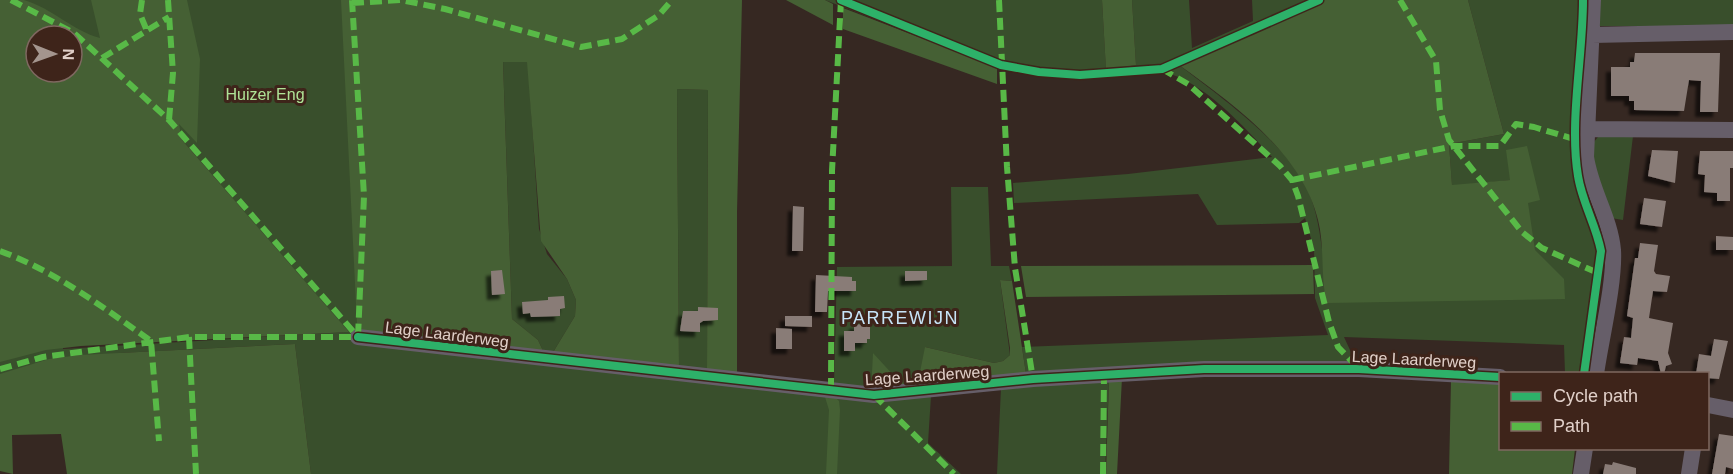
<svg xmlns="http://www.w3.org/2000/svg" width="1733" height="474" font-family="Arial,sans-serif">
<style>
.green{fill:#394f2c;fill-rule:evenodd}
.forest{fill:#456034;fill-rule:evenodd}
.building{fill:#897c77;filter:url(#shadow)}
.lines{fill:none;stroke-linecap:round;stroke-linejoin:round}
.minor{stroke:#665e69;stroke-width:16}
.quiet{stroke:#58b947;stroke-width:6;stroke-dasharray:12 6;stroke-linecap:butt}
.cycleway-casing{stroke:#3e241a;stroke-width:11}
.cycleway{stroke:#2db169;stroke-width:8}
.labels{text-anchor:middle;stroke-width:6;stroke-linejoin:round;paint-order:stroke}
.park-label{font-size:16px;fill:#aee396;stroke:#3e241a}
.street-label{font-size:16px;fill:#e0cfc8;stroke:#3e241a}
.neighbourhood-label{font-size:18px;letter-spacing:1.5px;fill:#c6e3f6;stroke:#3e241a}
</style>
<defs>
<filter id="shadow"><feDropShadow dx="-5" dy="5" stdDeviation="1.5" flood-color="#0009"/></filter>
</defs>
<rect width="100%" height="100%" fill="#362822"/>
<path class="green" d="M0 0H356L369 333 931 396 928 443 961 474H311L295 344 120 353 83 423H0ZM36 36H72L182 140 348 332 63 349 67 72H36Z
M825 0H1102L1106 69 1136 65 1132 0H1189L1192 48 1253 21 1252 0H1324L1180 61 1179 65C1217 94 1282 141 1304 182 1315 203 1319 226 1322 249L1511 180 1452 186 1449 144 1504 134 1468 0H1580L1573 156 1578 188 1599 248 1581 373H1565L1564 345 1344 337 1356 363 1026 374 1022 347 1328 335 1315 298 1314 249 1305 218 1299 223 1217 225 1198 194 1014 203 1013 183 1128 174 1272 157C1242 125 1205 82 1161 71L1075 78 1049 77 1006 70Z
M1597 0H1733V26H1598Z
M503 61 528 62 539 229 547 254 567 279 576 300 575 316 552 354 544 353 538 340 512 319Z
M677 89 708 90 707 370 679 367Z
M1633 136 1623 220 1611 218 1595 182 1593 143 1598 137Z
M951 187H988L991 266H1009L1012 281 1000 280 1010 355 1003 361 994 363 925 347 930 384 871 392 834 385 837 267 952 266Z
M1109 379 1105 474H997L1001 388Z"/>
<path class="forest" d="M0 0C7 0 17 0 24 0 52 8 73 31 100 38L91 0H187L200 59 197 143 179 124 182 140 349 332 81 346 46 350 0 362ZM36 36H72V72H36Z
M341 0H742L737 212V373L707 370 708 90 677 89 679 367 552 354 575 316 576 300 567 279 541 241 527 62H503L512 319 538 340 544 353 365 333 357 324Z
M786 0H825L833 4V25Z
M1102 0H1132L1136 65 1106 70Z
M1324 0H1468L1504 134 1449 144 1452 185 1510 180 1506 150 1527 146 1540 200 1528 203 1535 250 1564 279 1565 299 1327 303C1320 277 1325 247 1318 220 1302 153 1233 104 1179 65L1180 61Z
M843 8 997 67V84L843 29Z
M1313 265 1314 294 1026 297 1021 266Z
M1000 280 1012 281 1026 374 871 392 873 353 896 378 919 377 925 347 994 363 1003 361 1010 355V348Z
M295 344 311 474H67L61 434 12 435 13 474 0 471V374L49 359 80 355Z
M1122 378 1117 474H1106L1109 379Z
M1451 380 1500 382V448L1575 449 1572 474H1449Z
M832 394 839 401 840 410 837 474H826L829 410 825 397Z"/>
<path class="building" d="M1635 53H1720L1718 112H1700L1701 81 1689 80 1684 111 1634 110V101H1629V96H1611V67H1630V62H1634Z
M1652 150 1678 151 1675 183 1648 176Z
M1700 151H1733V168H1730V201H1717V193L1704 192 1705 175 1698 174Z
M1644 198 1666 201 1662 227 1640 224Z
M793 206 804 207 803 251H792Z
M1716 236 1733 237V250H1716Z
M1640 243 1658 245 1654 271 1656 274 1670 276 1667 292 1653 291 1649 318 1673 323 1668 353 1672 364 1666 366 1664 374H1661L1658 361 1638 358 1637 365 1620 363 1624 337 1631 338 1633 318 1627 316 1635 258H1638Z
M502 270 505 294 492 295 491 271Z
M905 271H927V280L905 281Z
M816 275 852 277V281H856V291H828L827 312H815Z
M564 296 565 308 560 309V316L531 317 530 313 523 314 522 302 548 300V297Z
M698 307 718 308V320L703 321 700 323V332L680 331 683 311H698Z
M785 316H812V327L785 326Z
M854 324 870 325V339H867V343H855V351H844V331H854Z
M776 328 792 329V349H776Z
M1714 339 1728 341 1719 379 1707 378V374H1696L1699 354 1711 356Z
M1719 434 1733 436V469L1726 467 1725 474H1712Z
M1613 462 1636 468V474H1603L1605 464 1612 465Z"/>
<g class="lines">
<path class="minor" d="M1593 0 1586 157C1591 191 1610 217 1613 250 1615 282 1601 339 1596 374
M1592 35 1733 32
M1587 129 1733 130
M358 337 874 395 1033 379 1204 369H1359L1500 377
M1708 405 1733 410
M1581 474 1585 448
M1689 474 1693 448"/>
<path class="quiet" d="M11 0 74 33 169 120 358 337
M142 0 140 14 147 31
M168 0 173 73 169 120
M352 0 364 196 358 337
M999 0 1007 167 1015 268 1033 379
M1400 0 1436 61 1440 110 1449 140 1522 232 1542 248 1598 273
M352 3 401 0 445 9 581 47 622 39 659 15 672 0
M102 58 169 17
M1162 69 1188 84 1280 166 1292 180 1298 196 1329 322 1338 347 1359 369
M1292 180 1454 146H1500L1516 124 1534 127 1577 140
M0 251C55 271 104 308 151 341L159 441
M189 337 196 474
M0 369 43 357 189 337H358
M831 390 832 171 841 0
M874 395 954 474
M1103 474 1104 374"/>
<defs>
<path id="cycleway" d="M841 0 1001 65 1039 72 1080 75 1162 69 1319 0
M1583 0C1583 56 1569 122 1578 176 1582 202 1596 225 1601 251L1584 374
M358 337 874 395 1033 379 1204 369H1359L1500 377"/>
</defs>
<use href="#cycleway" class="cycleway-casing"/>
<use href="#cycleway" class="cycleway"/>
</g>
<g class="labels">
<g class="park-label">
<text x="265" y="100">Huizer Eng</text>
</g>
<g class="street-label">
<text transform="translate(447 334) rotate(7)" y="6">Lage Laarderweg</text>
<text transform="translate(1414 359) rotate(3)" y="6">Lage Laarderweg</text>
<text transform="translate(927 375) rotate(-4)" y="6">Lage Laarderweg</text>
</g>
<g class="neighbourhood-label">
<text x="900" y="324">PARREWIJN</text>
</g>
</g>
<rect x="1499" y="372" width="210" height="78" fill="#3e241a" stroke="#7f6860" stroke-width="1.5"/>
<rect x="1511" y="392" width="30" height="9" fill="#2db169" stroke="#7f6860" stroke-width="1.5"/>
<text x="1553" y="402" font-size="18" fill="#e0cfc8">Cycle path</text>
<rect x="1511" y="422" width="30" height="9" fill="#58b947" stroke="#7f6860" stroke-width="1.5"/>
<text x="1553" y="432" font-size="18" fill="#e0cfc8">Path</text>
<g transform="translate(54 54) rotate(91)"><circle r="28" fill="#3e241a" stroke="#7f6860" stroke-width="1.5"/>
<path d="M0-4.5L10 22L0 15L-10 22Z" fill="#a4958e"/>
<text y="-9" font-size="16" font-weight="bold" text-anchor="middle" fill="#e0cfc8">N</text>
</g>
</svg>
